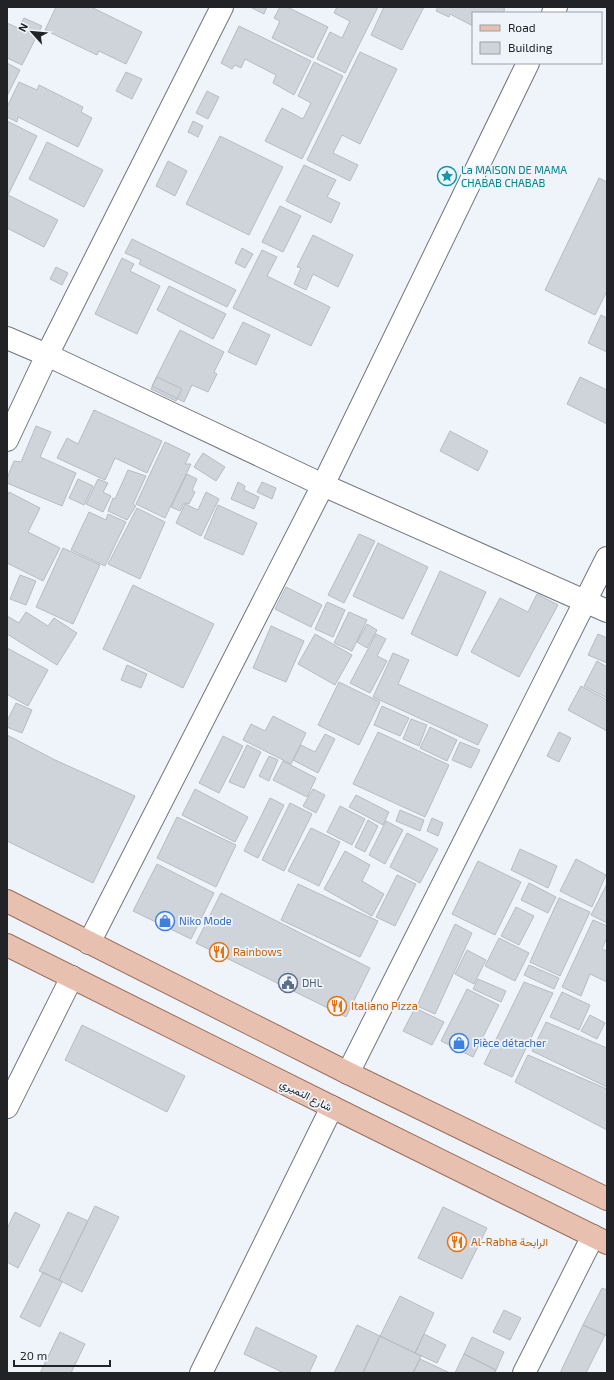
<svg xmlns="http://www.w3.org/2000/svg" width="614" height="1380" font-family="'Exo 2',Vazirmatn,sans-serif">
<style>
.building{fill:#cfd3da;stroke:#b7bbc2}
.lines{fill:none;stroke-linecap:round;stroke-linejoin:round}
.minor-casing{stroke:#72767c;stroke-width:24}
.major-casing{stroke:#996e5c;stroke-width:24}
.minor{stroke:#fff;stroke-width:22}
.major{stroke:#e8c0af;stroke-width:22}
.labels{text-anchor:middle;stroke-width:3.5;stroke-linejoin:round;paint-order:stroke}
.culture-label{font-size:11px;fill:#0d838f;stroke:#eff4fb;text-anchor:start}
.shop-label{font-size:11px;fill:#366cbe;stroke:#eff4fb;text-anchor:start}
.food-label{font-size:11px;fill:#c56008;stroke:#eff4fb;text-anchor:start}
.service-label{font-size:11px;fill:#4e5e75;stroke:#eff4fb;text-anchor:start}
.street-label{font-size:11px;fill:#222326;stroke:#eff4fb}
</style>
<rect width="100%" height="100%" fill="#eff4fb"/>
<path class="building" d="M56 7H81L83 8 84 7H91L142 32 126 64 99 51 97 55 45 30Z
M250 7H267L264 14Z
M280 7H287L328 27 313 58 272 38 280 21 274 18Z
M337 7H378L345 73 317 59 330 32 342 38 350 21 334 13Z
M384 7H424L402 50 371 35Z
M438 7H501L505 9 503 13H473V26L450 14 449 17 436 11Z
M24 18 42 26 22 65 7 58V23L18 28Z
M239 26 311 61 294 95 273 83 276 75 245 59 241 68 235 65 232 69 221 63Z
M360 52 397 69 360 144 342 135 333 153 358 165 350 181 307 160Z
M314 62 343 76 302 159 265 141 282 108 303 119 311 103 298 96Z
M7 63 20 70 7 96Z
M126 72 142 79 132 99 116 91Z
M19 82 37 90 39 85 83 107 81 112 92 118 78 147 18 117 17 122 7 117V107Z
M207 91 219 97 208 119 196 113Z
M7 121 37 136 8 195 58 220 44 247 7 228Z
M193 121 203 126 198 137 188 132Z
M220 136 283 167 249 235 186 204Z
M47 142 103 170 84 207 29 179Z
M168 161 187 171 175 196 156 186Z
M304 165 336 180 327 197 340 203 331 223 286 201Z
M599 178 607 182V291L595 315 545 290Z
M280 206 301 216 283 252 262 242Z
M313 235 353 255 338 287 313 274 306 290 294 284 301 268 297 267Z
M132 239 236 290 227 307 139 264 141 260 125 253Z
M242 248 253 254 245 268 235 263Z
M262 250 277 257 267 276 330 307 311 346 233 308Z
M122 258 134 264 130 271 160 286 137 334 95 314Z
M56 267 68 273 62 285 50 279Z
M169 286 226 314 213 339 157 310Z
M601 315 607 318V352L588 343Z
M243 322 270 335 256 365 228 352Z
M180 330 224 352 214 372 217 374 208 392 192 385 184 402 152 386Z
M157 377 182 389 176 401 151 389Z
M580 377 607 390V424L567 404Z
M94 410 162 441 147 473 115 458 105 480 57 458 67 438 78 444Z
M36 426 51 432 40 457 76 473 62 506 7 483V478L14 461 21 462Z
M450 431 488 451 478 471 440 451Z
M165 442 190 454 185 464H191L165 518 136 504Z
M203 453 225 467 216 481 194 467Z
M128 470 146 476 133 504 136 506 127 520 108 511 113 498 115 499Z
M187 474 197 479 192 490 195 492 189 504 184 503 180 511 171 507Z
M78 479 93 486 84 505 69 498Z
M98 479 108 483 103 492 111 496 103 512 86 504Z
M238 482 245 486 244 490 259 497 254 509 231 499Z
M262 482 276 488 272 499 257 492Z
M9 492 40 508 28 532 60 548 43 581 7 563V496Z
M206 492 219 499 201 536 176 523 185 504 198 510Z
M218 505 257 523 243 555 204 538Z
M137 508 165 522 140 579 108 564Z
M89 512 106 520 108 514 126 522 105 566 71 550Z
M359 534 375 541 344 603 328 595Z
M378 543 428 567 403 619 353 596Z
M63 548 100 565 73 624 36 607Z
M440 571 486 592 457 656 411 634Z
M20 575 36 581 26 605 10 599Z
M133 585 214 624 183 688 103 649Z
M286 587 322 605 311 627 275 609Z
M537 594 558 605 519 677 471 652 500 598 528 612Z
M327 602 345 610 333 637 315 629Z
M26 612 48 626 54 618 77 633 57 665 7 634V616L19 623Z
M349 612 367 620 352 651 334 643Z
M367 624 377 630 367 648 357 642Z
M271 626 304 641 286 682 253 668Z
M315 634 352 655 335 685 298 664Z
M376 634 386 639 377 656 387 661 370 693 350 683Z
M598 634 607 638V663L588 655Z
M7 648 48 670 28 706 8 695 7 696Z
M393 653 409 660 398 684 488 725 478 745 373 697Z
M597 661 607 667V698L584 686Z
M127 665 147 674 141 688 121 680Z
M339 682 380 702 359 745 318 725Z
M581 686 607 700V731L568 710Z
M16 703 32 710 22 733 7 727V721Z
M382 706 409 718 400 736 374 725Z
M273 716 306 733 291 764 243 740 251 724 265 731Z
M411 719 427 725 419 746 403 739Z
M430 727 457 740 447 761 420 748Z
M378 732 449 765 425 817 353 784Z
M559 732 571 738 559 762 547 756Z
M325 734 335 739 318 773 293 760 301 745 315 752Z
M7 735 55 760 135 796 93 883 7 841Z
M223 736 243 746 219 793 199 783Z
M460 742 480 750 471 768 452 760Z
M247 745 261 752 244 788 229 782Z
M269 756 278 760 269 781 259 776Z
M283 761 316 778 307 797 273 780Z
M195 789 248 817 235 842 182 815Z
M313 789 325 795 316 813 303 806Z
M356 795 389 812 383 825 349 807Z
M270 798 284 805 258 858 244 851Z
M290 803 312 814 284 871 262 860Z
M340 806 365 819 352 845 327 832Z
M400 810 424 820 420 831 396 821Z
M177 817 236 845 216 887 157 858Z
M432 818 443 823 438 836 427 831Z
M368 820 378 826 365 852 355 847Z
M386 821 403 830 385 864 369 855Z
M311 828 340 842 319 886 288 871Z
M407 833 438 849 420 883 390 867Z
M520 849 557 866 548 888 511 870Z
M345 851 370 865 362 881 384 894 372 916 324 889Z
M576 859 606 875 592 907 560 891Z
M478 861 521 882 495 935 452 914Z
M157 864 214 893 191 939 133 911Z
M397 875 416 884 395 926 376 917Z
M529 883 556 897 548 913 521 900Z
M298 884 378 921 360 957 281 920Z
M607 884V923L591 915Z
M221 893 370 968 346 1017 196 943Z
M559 898 590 912 560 976 530 962Z
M516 907 534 916 519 945 501 936Z
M593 920 607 926V937L602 949 607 951V982L590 974 581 996 562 987Z
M455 924 472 933 435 1014 417 1006Z
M499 938 529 953 515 981 485 966Z
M467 950 486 960 474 984 455 974Z
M529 965 559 978 554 989 524 975Z
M478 979 506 991 501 1002 473 989Z
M524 982 553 993 512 1077 484 1064Z
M467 989 499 1005 473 1057 441 1041Z
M562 992 590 1005 579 1030 550 1017Z
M415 1008 444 1022 432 1045 403 1031Z
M590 1015 605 1023 597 1039 581 1031Z
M546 1022 607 1048V1087L532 1051Z
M82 1025 185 1076 167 1112 65 1060Z
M528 1055 607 1089V1130L515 1082Z
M95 1206 119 1217 82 1292 59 1280Z
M443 1207 487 1228 462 1279 418 1258Z
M15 1212 40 1225 18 1268 7 1262V1229Z
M68 1212 88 1221 59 1280 39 1271Z
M43 1272 62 1282 40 1327 20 1317Z
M602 1288 607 1290V1336L583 1325Z
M400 1296 434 1313 415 1353 380 1336Z
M504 1310 521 1318 510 1340 493 1332Z
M357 1325 380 1336 363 1373H334Z
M583 1325 605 1335 586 1373H560Z
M256 1327 317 1356 309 1373H284L244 1354Z
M60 1332 85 1344 71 1373H40Z
M424 1334 446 1345 437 1363 415 1353Z
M380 1336 421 1356 413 1373H363Z
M472 1337 504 1352 496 1370 464 1354Z
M464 1354 496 1370 495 1373H455Z
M420 1359 450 1373H413Z"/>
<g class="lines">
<defs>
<path id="minor" d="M553 13 556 7
M7 338 47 355 323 485 607 611
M7 440 47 355 222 7
M89 943 323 485 528 63
M348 1073 607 558
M7 1107 72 977
M201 1373 332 1107
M524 1373 593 1236"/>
<path id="major" d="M7 901 348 1073 607 1199
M7 945 332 1107 607 1243"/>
</defs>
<use href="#minor" class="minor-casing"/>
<use href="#major" class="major-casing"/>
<use href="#minor" class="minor"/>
<use href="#major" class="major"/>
</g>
<defs>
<symbol id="sight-ring" viewBox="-11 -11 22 22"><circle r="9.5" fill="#eff4fb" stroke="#0f9aa8" stroke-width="1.5"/><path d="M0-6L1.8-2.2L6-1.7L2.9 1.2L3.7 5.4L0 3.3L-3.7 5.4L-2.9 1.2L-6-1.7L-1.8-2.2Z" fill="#0f9aa8"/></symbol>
<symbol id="shop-ring" viewBox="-11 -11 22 22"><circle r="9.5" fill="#eff4fb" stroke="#3f7fe0" stroke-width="1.5"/><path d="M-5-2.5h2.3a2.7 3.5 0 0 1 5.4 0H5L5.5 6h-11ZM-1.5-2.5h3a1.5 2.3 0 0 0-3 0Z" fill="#3f7fe0"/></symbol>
<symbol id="restaurant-ring" viewBox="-11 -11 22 22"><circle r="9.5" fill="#eff4fb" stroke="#e8710a" stroke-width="1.5"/><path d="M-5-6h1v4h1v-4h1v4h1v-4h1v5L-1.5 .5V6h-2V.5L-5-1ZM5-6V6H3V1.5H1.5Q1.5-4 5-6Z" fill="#e8710a"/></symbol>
<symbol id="civic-ring" viewBox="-11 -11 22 22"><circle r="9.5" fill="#eff4fb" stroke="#5c6f8a" stroke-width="1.5"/><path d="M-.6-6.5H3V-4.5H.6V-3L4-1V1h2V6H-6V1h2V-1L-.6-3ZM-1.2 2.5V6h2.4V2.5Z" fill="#5c6f8a"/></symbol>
</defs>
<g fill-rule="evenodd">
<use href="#sight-ring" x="436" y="165" width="22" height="22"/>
<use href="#shop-ring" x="154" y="910" width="22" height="22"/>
<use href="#restaurant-ring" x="208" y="941" width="22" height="22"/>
<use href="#civic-ring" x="277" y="972" width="22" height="22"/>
<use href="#restaurant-ring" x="326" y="995" width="22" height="22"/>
<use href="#shop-ring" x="448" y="1032" width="22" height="22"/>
<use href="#restaurant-ring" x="446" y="1231" width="22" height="22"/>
</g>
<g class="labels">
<g class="culture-label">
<text x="461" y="174">La MAISON DE MAMA<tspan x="461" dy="13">CHABAB CHABAB</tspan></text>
</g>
<g class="shop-label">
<text x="179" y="925">Niko Mode</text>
<text x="473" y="1047">Pièce détacher</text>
</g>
<g class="food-label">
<text x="233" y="956">Rainbows</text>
<text x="351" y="1010">Italiano Pizza</text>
<text x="471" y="1246">Al-Rabha الرابحة</text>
</g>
<g class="service-label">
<text x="302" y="987">DHL</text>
</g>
<g class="street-label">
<text transform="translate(306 1095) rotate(27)" y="4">شارع النميري</text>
</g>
</g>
<rect width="614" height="1380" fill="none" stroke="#222326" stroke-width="16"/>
<rect x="472" y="12" width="130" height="52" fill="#eff4fb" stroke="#9da0a6"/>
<rect x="480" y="25" width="20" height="6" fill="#e8c0af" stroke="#9da0a6"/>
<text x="508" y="32" font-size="12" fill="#222326">Road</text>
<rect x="480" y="42" width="20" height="12" fill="#cfd3da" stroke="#9da0a6"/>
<text x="508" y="52" font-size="12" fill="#222326">Building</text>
<g transform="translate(32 32) rotate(297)" stroke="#eff4fb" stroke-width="3" paint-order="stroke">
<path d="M0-3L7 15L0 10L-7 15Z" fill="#222326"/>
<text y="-6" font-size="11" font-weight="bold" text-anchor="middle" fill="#222326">N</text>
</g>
<path d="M14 1360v6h96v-6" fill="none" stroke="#222326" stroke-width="2"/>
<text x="20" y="1360" font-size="12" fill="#222326" stroke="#eff4fb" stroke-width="3" paint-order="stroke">20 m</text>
</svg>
